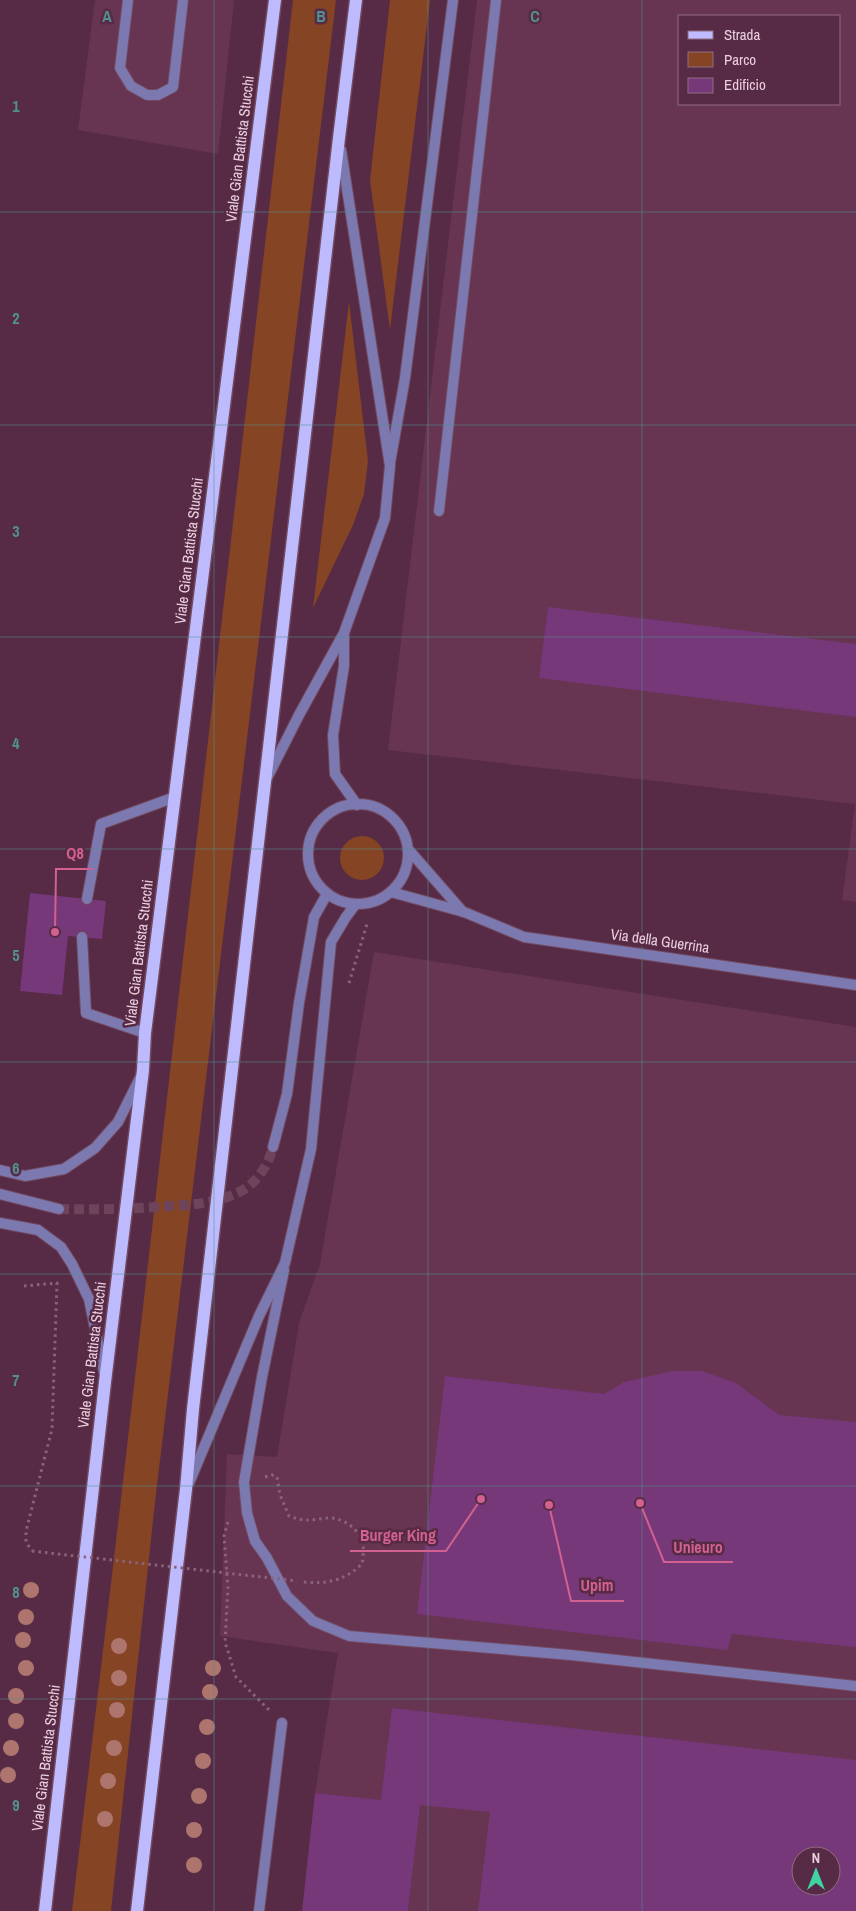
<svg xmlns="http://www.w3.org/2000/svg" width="856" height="1911" font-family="'Archivo Narrow',sans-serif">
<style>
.built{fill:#673452;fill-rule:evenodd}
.green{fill:#854423}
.building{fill:#763879;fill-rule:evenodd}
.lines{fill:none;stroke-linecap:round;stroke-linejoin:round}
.street-tunnel{stroke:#6d445c;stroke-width:10;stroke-dasharray:10 5;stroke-linecap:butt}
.lane-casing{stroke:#724961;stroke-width:12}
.street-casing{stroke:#724961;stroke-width:12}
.primary-casing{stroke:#724961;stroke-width:15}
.path{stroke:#8a637a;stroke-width:3;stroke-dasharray:2.5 4;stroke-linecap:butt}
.lane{stroke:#7c79b0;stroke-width:10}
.street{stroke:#7c79b0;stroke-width:10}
.primary{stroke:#bdbbfe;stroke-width:12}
.path-bridge{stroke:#8a637a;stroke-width:3;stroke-dasharray:2.5 4;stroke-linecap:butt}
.tree{fill:#ae746e}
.grid{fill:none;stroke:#519190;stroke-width:1;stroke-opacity:0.55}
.labels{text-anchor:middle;stroke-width:5;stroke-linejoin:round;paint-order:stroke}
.street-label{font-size:15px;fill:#ebcfde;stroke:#572b45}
.grid-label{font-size:16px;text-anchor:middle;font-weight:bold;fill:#519190;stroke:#572b45;stroke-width:5;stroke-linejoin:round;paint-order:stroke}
.leader{fill:none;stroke:#d2618f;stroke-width:2}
.callout-dot{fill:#d2618f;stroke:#572b45;stroke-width:2}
.callout-label{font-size:16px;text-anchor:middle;font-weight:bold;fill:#d2618f;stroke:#572b45;stroke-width:5;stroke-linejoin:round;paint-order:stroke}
</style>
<rect width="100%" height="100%" fill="#572b45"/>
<path class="built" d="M95 0H234L218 154 78 130Z
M477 0H856V902L842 900 855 804 388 750ZM680 16H840V104H680Z
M374 952 856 1027V1911H408L419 1805 315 1793 338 1653 220 1636 227 1454 277 1457 299 1323 320 1264ZM801 1856H831V1886H801Z"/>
<path class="green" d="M293 0H336L155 1502 111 1911H72L121 1499Z
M390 0H430L390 330 370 180Z
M349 302 368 461 364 494 353 525 313 608Z
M340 858a22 22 0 1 1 44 0a22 22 0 1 1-44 0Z"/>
<path class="building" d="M548 607 856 644V717L539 678Z
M30 893 106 901 102 939 68 936 62 995 20 991Z
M673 1371H702L736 1383 779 1415 856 1422V1647L732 1634 727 1650 417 1614 445 1376 604 1394 624 1382Z
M392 1708 856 1760V1911H478L490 1812 420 1805 408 1911H302L315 1793 381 1800ZM801 1856H831V1886H801Z"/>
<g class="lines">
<path class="street-tunnel" d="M59 1209C96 1210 132 1209 169 1206 192 1205 216 1203 237 1193 256 1185 268 1166 273 1147"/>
<defs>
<path id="lane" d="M128 0 120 68 131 86 147 95H158L173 87 183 0
M390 463 405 378 453 0
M439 511 496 0
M87 899 101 824 175 797
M82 937 86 1013 145 1033
M284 1270 262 1377 244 1482 247 1513 255 1541 267 1558 287 1596 313 1621 349 1636 571 1655 856 1686
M259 1911 282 1723"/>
<path id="street" d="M344 636V666L333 735 335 774 357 805
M267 778 299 715 344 633 385 518 390 466 341 150
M308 854a50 50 0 1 1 100 0a50 50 0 1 1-100 0Z
M408 849 463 912
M391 892 464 912 524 937 856 985
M273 1147 287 1094 299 1003 314 917 327 894
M0 1170 25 1176 64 1169 95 1148 118 1122 140 1078
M0 1194 59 1209
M0 1223 38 1230 61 1247 72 1264 89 1299 104 1372
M189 1483 259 1316 285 1263 311 1149 331 942 346 917 355 905"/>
<path id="primary" d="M45 1911 105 1382 143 1070 145 1033 275 0
M137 1911 186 1489 193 1409 339 138 356 0"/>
</defs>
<use href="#lane" class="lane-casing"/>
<use href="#street" class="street-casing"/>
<use href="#primary" class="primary-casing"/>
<path class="path" d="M349 983 367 924
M24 1286 57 1283 52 1429 26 1531V1542L32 1551
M265 1477 272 1475 277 1477 280 1495 289 1516C305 1522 311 1520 327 1518 341 1516 361 1530 363 1544 364 1550 363 1558 362 1564 344 1581 327 1584 303 1582
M228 1522 224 1536 228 1588 225 1642 236 1677 269 1710"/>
<use href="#lane" class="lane"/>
<use href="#street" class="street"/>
<use href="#primary" class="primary"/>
<path class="path-bridge" d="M32 1551 297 1581"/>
</g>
<g class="tree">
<circle cx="31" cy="1590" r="8"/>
<circle cx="26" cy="1617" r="8"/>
<circle cx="23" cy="1640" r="8"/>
<circle cx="119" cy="1646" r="8"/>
<circle cx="26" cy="1668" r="8"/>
<circle cx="213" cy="1668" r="8"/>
<circle cx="119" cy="1678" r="8"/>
<circle cx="210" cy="1692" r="8"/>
<circle cx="16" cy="1696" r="8"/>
<circle cx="117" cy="1710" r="8"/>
<circle cx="16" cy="1721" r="8"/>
<circle cx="207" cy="1727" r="8"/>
<circle cx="11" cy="1748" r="8"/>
<circle cx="114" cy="1748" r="8"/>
<circle cx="203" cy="1761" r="8"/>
<circle cx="8" cy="1775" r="8"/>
<circle cx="108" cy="1781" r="8"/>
<circle cx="199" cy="1796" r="8"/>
<circle cx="105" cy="1819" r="8"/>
<circle cx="194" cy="1830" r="8"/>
<circle cx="194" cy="1865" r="8"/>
</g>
<path class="grid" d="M214 0V1911M428 0V1911M642 0V1911M0 212H856M0 425H856M0 637H856M0 849H856M0 1062H856M0 1274H856M0 1486H856M0 1699H856"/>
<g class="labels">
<g class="street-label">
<text transform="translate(240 149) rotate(-83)" y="5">Viale Gian Battista Stucchi</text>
<text transform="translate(189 551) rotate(-83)" y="5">Viale Gian Battista Stucchi</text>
<text transform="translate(660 941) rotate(8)" y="5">Via della Guerrina</text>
<text transform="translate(139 953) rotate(-83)" y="5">Viale Gian Battista Stucchi</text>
<text transform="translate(92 1355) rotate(-83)" y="5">Viale Gian Battista Stucchi</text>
<text transform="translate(46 1758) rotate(-83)" y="5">Viale Gian Battista Stucchi</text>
</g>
</g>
<g class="grid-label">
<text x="107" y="22">A</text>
<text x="321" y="22">B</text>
<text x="535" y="22">C</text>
<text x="16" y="112">1</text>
<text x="16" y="324">2</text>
<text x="16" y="537">3</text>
<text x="16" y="749">4</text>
<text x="16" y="961">5</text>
<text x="16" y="1174">6</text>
<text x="16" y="1386">7</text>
<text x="16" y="1598">8</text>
<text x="16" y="1811">9</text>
</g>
<path class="leader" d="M55 932L56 869H93M481 1499L446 1551H350M640 1503L664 1562H733M549 1505L571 1601H624"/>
<g class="callout-dot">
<circle cx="55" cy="932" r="5"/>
<circle cx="481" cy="1499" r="5"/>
<circle cx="640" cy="1503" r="5"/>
<circle cx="549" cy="1505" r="5"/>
</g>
<g class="callout-label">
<text x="75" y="859">Q8</text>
<text x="398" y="1541">Burger King</text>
<text x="698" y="1553">Unieuro</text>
<text x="597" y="1591">Upim</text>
</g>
<rect x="678" y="15" width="162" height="90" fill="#572b45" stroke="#926d82"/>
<rect x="688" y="31" width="25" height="8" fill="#bdbbfe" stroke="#926d82"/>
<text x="724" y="40" font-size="15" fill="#ebcfde">Strada</text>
<rect x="688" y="52" width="25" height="15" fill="#854423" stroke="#926d82"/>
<text x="724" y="65" font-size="15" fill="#ebcfde">Parco</text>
<rect x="688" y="78" width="25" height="15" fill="#763879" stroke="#926d82"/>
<text x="724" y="90" font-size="15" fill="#ebcfde">Edificio</text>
<g transform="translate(816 1871)"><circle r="24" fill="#572b45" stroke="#926d82"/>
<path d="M0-4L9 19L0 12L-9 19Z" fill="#40d4a1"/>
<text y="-8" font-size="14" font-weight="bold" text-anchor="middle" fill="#ebcfde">N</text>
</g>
</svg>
